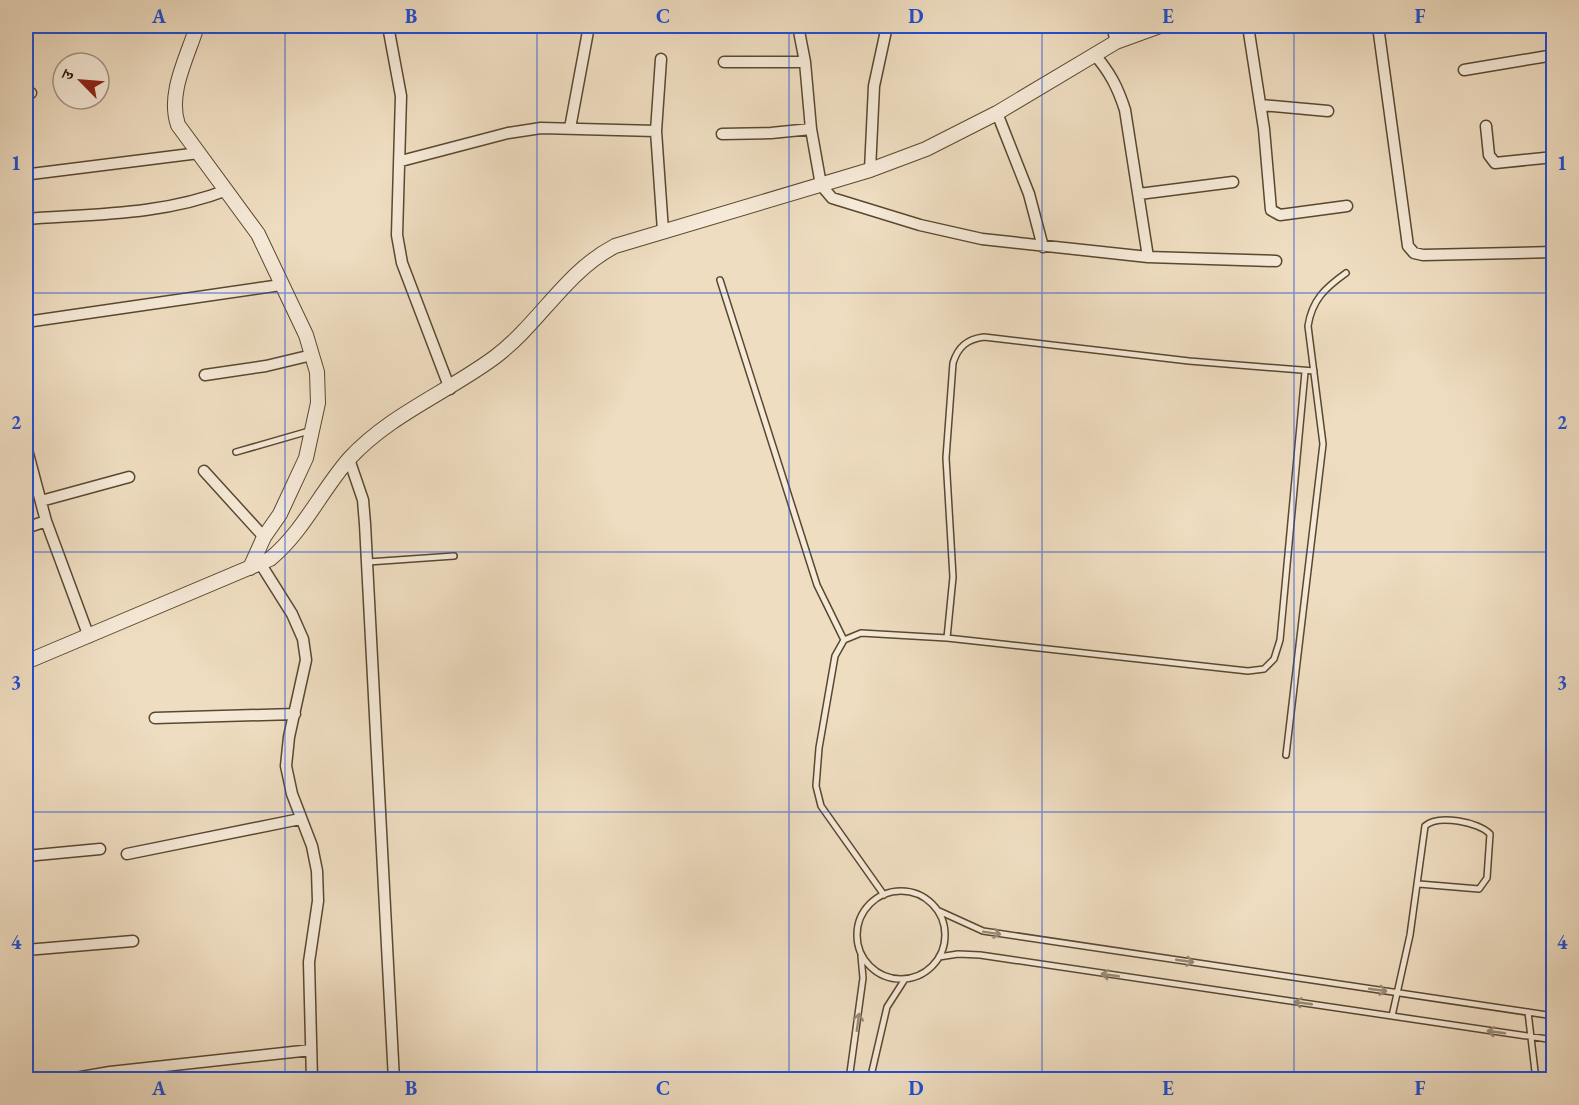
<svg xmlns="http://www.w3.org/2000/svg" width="1579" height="1105" font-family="'EB Garamond','Noto Serif Devanagari',serif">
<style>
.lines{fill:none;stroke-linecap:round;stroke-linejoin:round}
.service-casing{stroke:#594830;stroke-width:8}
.minor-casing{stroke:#594830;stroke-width:13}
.tertiary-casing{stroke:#594830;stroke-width:16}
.service{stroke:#f5e9d7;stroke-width:5}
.minor{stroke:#f5e9d7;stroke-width:10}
.tertiary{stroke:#f5e9d7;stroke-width:14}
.oneway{stroke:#988a76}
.grid{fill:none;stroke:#1d4ed8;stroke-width:1.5;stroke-opacity:0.55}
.neatline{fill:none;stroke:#1d4ed8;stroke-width:2}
.grid-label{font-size:20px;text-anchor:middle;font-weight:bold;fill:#1d4ed8}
</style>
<rect width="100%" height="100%" fill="#efddc1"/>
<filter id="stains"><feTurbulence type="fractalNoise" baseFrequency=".00333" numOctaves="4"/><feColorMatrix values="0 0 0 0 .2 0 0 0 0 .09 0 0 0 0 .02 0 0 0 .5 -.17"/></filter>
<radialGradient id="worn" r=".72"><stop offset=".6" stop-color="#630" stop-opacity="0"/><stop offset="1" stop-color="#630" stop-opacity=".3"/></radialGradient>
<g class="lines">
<defs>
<path id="service" d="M720 280 817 585 844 640
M236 452 309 431
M368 562 454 556
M947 638 953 577 946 458 953 363C958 347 967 339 984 337L1189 361 1314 371
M1286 755 1323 444 1308 326C1312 300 1325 288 1346 273
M857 935a44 44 0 1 1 88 0a44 44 0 1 1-88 0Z
M884 895 821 806 816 786 819 748 835 656 844 640 861 633 947 638 1248 671 1264 669 1274 659 1280 640 1305 372
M939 911 983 931 1554 1016
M939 957 958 954 980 955 1554 1040
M1528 1012 1536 1080
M1392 1016 1410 935 1425 826C1438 814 1479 822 1490 834L1487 878 1479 889 1419 884
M849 1080 863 978 861 956
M870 1080 887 1007 905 979"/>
<path id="minor" d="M388 26 401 96 397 235 402 263 450 389
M798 26 805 62 811 129 821 185 832 198 920 225 982 239 1148 257 1276 261
M1112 26 1116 42
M1248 26 1264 129 1271 210 1280 215 1347 206
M1378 26 1408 246 1414 253 1423 255 1554 252
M1094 54C1110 72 1118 88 1125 110L1148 257
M661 59 656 131 663 231
M724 62H805
M1464 70 1554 55
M26 93H31
M1261 105 1328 111
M997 113 1029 194 1043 247
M1486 126 1489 155 1495 163 1554 157
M570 128 589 26
M722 134 771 133 811 129
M401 161 508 133 541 128 656 131
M870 170 874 86 887 26
M31 174 199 153
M1139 194 1233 182
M26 219C94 214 163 215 227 190
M26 322 281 285
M205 375 266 366 312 355
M26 446 46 521 89 637
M349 459 363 500 365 524 394 1080
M204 471 264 537
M41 501 129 477
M26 528 46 521
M260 563 292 614 303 639 306 660 289 737 286 766 292 794 312 846 317 871 318 901 309 962 312 1080
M155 718 295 714
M127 854 300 819
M26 856 100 849
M26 950 133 941
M64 1080 110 1072 311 1050"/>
<path id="tertiary" d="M197 26C188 56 167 93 178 125L258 234 306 335 317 372 318 403 306 458 280 514 264 537 250 568
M26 662 270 559C303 532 321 491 349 459 389 415 448 392 495 357 540 323 565 272 615 246L870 170 926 149 997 113 1116 42 1160 26"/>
</defs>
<use href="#service" class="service-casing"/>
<use href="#minor" class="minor-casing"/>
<use href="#tertiary" class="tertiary-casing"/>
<use href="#service" class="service"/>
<use href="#minor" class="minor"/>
<use href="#tertiary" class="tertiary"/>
</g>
<defs><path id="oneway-shaft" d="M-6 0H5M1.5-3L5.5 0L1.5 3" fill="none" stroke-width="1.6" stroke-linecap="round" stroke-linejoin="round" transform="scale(1.5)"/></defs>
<g class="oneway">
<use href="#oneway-shaft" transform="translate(992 933) rotate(9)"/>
<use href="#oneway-shaft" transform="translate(1185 961) rotate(8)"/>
<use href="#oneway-shaft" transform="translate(1110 975) rotate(-172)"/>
<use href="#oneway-shaft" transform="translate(1378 990) rotate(8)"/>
<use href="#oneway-shaft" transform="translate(1303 1003) rotate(-172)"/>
<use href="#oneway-shaft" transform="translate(858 1022) rotate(-82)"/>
<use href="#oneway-shaft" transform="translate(1496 1032) rotate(-172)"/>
</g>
<path class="grid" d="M285 26V1080M537 26V1080M789 26V1080M1042 26V1080M1294 26V1080M26 293H1554M26 552H1554M26 812H1554"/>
<rect width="1579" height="1105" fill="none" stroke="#efddc1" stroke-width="66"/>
<g transform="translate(81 81) rotate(295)"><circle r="28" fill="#f5e9d7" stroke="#a39581" stroke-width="1.5"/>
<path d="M0-4.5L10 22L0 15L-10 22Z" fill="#8f2418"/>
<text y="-9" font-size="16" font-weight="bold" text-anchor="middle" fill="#271600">उ</text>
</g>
<rect x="33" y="33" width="1513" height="1039" class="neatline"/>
<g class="grid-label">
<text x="159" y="23">A</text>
<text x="411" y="23">B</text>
<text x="663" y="23">C</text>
<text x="916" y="23">D</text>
<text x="1168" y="23">E</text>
<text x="1420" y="23">F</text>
<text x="16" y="170">1</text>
<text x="1562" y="170">1</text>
<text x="16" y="429">2</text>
<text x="1562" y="429">2</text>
<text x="16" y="689">3</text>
<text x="1562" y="689">3</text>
<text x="16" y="949">4</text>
<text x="1562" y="949">4</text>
<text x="159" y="1095">A</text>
<text x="411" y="1095">B</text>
<text x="663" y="1095">C</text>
<text x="916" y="1095">D</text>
<text x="1168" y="1095">E</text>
<text x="1420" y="1095">F</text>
</g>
<rect width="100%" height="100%" filter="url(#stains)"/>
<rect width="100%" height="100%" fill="url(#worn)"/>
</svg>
